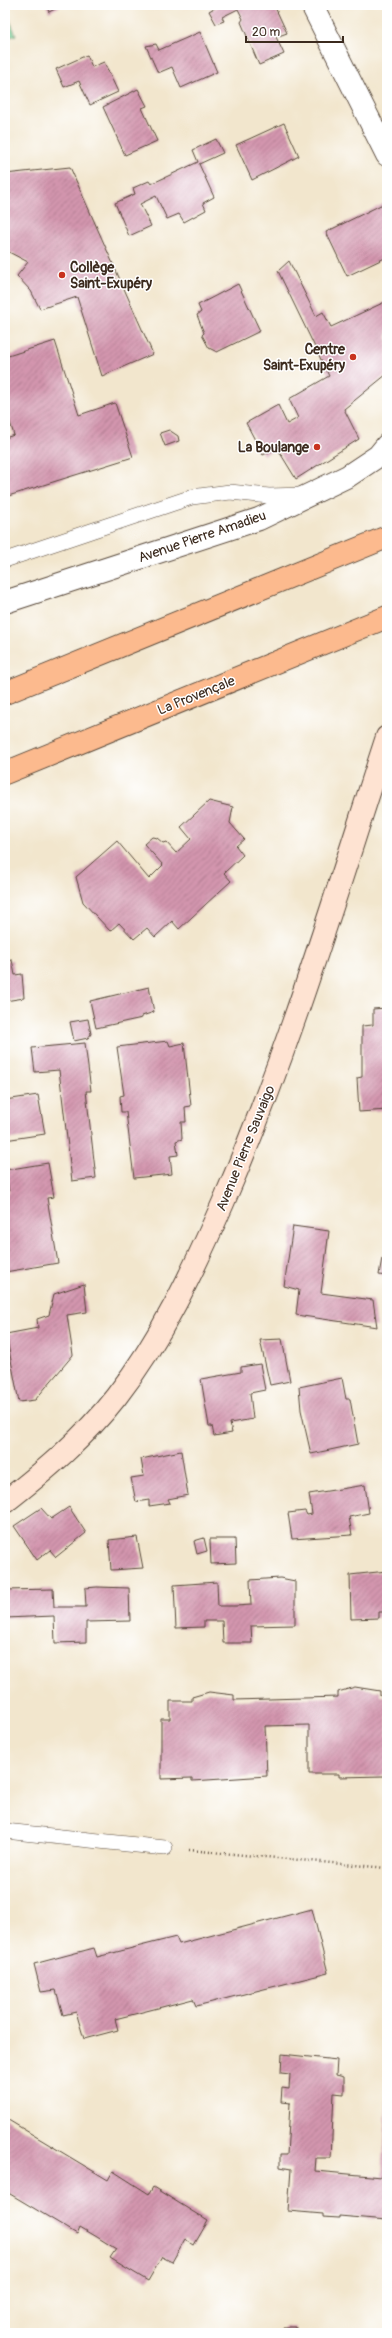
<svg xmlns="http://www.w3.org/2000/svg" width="392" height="2338" font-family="Pangolin,sans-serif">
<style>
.green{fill:#71c98f;stroke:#567a56}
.building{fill:url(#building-hatch)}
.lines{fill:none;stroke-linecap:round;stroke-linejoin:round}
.service-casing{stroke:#564638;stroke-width:16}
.minor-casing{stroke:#564638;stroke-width:24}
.secondary-casing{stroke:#564638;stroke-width:24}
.motorway-casing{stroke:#564638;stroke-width:24}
.path{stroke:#564638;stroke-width:2.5;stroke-dasharray:1 3;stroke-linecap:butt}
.service{stroke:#fff;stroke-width:15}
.minor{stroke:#fff;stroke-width:22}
.secondary{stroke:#fee3d2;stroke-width:22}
.motorway{stroke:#fcba8e;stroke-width:22}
.poi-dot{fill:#c8321e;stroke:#fff;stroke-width:1.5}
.labels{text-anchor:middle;stroke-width:3;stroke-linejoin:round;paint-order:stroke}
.poi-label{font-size:14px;font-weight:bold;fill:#3b2a1e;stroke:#fff;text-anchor:end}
.street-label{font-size:14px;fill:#3b2a1e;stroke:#fff}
</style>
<defs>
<pattern id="building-hatch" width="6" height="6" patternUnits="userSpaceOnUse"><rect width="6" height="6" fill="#d395ae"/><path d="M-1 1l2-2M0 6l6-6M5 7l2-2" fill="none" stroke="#ac7a8d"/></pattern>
</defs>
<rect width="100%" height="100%" fill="#fff"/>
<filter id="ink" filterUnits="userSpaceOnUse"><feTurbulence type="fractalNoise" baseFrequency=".025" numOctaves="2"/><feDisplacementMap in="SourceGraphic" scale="8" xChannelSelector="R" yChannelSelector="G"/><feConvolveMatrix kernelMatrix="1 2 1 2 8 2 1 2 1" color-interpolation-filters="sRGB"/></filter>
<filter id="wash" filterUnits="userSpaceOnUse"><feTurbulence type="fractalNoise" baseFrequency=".012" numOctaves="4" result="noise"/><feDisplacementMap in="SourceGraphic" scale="16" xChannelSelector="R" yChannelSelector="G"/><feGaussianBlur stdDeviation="0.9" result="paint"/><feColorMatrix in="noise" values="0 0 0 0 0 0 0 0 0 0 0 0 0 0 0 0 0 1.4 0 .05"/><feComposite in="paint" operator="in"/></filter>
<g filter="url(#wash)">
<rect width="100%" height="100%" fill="#f2e6cd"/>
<path class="green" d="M5 9 16 35 5 39Z"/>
<g id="blocks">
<path class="building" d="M46 5H63L49 12Z
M220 5H274L287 33 276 37 284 54 259 65 241 22 243 19 238 9 222 17 224 21 216 24 209 11Z
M200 32 217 72 181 88 172 67 158 73 146 46 156 44 159 50Z
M87 55 92 67 104 62 118 92 90 105 79 81 64 87 56 69Z
M138 89 147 106 142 108 157 141 125 155 103 107Z
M284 123 299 156 252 180 236 145Z
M216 139 223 153 199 164 214 197 203 203 206 210 184 222 179 214 167 219 156 196 140 204 151 226 129 236 115 203 135 194 133 188 149 181 151 184 198 162 193 150Z
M70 167 153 354 102 376 77 297 40 309 31 291 17 276 28 262 5 250V174Z
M387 202V235L385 236 387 241V257L347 276 326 232Z
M289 261 316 316 323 312 331 327 387 301V374L344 409 359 439 296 479 277 448 263 455 246 423 278 405 287 424 298 418 289 399 329 376 278 271Z
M238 284 260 331 217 352 209 348 202 335 204 333 197 315 201 312 198 305Z
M55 341 79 415 115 403 133 457 5 497V438L14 435 5 407V357Z
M169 430 178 436 179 441 165 446 160 433Z
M209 801 233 807 230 823 244 839 236 846 243 855 224 873 231 881 179 929 172 921 155 937 147 928 134 939 119 923 110 931 83 902 76 877 117 841 149 879 163 865 144 844 152 837 157 838 163 843 166 842 176 853 191 839 181 827Z
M12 960 15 975 22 974 24 998 5 1001V961Z
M149 987 154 1012 142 1016V1018L96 1028 90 1001Z
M387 1008V1110L359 1112 357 1078 362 1077V1026L373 1025V1009Z
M88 1019 91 1034 88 1038 74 1041 70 1022Z
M168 1041 170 1046 184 1043 191 1106 185 1107 186 1122H181L182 1139 176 1141 178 1155 170 1156 172 1174 134 1178 126 1112H121L120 1096 124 1095 117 1047Z
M85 1043 91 1091H86L96 1178 72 1181 59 1070 35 1072 32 1048Z
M38 1095 45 1134 5 1140V1100Z
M48 1163 54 1197 47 1198 58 1263 5 1272V1193L9 1192 5 1170Z
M293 1226 329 1231 321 1293 373 1300 377 1327 296 1315 299 1290 284 1286Z
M382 1258 387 1259V1276L379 1275Z
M84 1284 87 1312 67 1315 73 1355 35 1400 19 1402 6 1334 38 1328 37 1319 49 1315 54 1294Z
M282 1339 290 1381 270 1385 260 1340Z
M260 1364 265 1390 250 1393 253 1419 230 1423 232 1433 214 1436 212 1426H209L201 1379 241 1372V1367Z
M342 1378 346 1399H350L358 1444 311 1454 301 1410 299 1387Z
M181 1451 188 1495 168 1499 170 1503 149 1506V1500L136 1502 131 1478 144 1476 141 1459Z
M365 1485 369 1513 349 1517 352 1535 292 1539 288 1513 305 1511 307 1515 312 1514 309 1494Z
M69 1507 86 1533 56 1557 50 1550 37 1560 14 1526 41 1508 51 1519Z
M137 1537 143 1568 111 1570 109 1540Z
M204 1538 207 1551 197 1554 194 1541Z
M210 1539H235L236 1563 211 1564Z
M387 1571V1612H379V1618L351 1619 350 1575Z
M280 1578 295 1581V1625L251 1626 252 1643H223L222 1621H204V1627L176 1628 174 1585 217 1582 218 1606H236L251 1605 250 1580Z
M97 1587 129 1588 130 1621 86 1622V1642L55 1643 54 1616 5 1618V1590L53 1589 54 1607H86L85 1588Z
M355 1687 380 1691V1696H387V1773H384V1776L339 1777V1774H309V1725L265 1726 267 1776 192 1781V1778L161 1779V1719H170V1701H192V1697L209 1692 234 1695V1700L338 1697V1692Z
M312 1909 328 1973 196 2006 193 1999 115 2019 118 2030 84 2039 76 2012 63 2015 56 1990 41 1992 34 1964 94 1948 97 1957 176 1937 179 1944Z
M282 2054 337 2060 336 2075 344 2077V2094L334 2093 331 2158H316L315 2171 382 2177 387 2093V2220L339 2216V2218L323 2217V2214L288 2211 291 2169 280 2167V2155H287L289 2122 290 2103 281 2102 282 2088 289 2089 290 2074 281 2073Z
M5 2118 108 2180 113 2171 149 2194 153 2187 208 2221 194 2245 185 2239 172 2262 162 2257 148 2281 110 2258 116 2249 97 2237 80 2227 77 2234 5 2191Z
M284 2327H296L295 2333H284Z"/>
</g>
</g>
<g filter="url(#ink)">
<use href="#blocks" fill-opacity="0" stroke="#564638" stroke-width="1"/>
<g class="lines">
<defs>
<path id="service" d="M5 560 192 497 230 492 269 496 304 495
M5 1831 165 1848"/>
<path id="minor" d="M312 5 387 155
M5 602 259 519 348 476 378 456 387 445"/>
<path id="secondary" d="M5 1502C46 1470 84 1438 116 1397 162 1338 193 1271 223 1203 289 1052 336 893 387 737"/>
<path id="motorway" d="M5 693 387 537
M5 773 387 617"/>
</defs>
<use href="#service" class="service-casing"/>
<use href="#minor" class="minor-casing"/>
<use href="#secondary" class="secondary-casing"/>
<use href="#motorway" class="motorway-casing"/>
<path class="path" d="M189 1850 387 1868"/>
<use href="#service" class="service"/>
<use href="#minor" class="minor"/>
<use href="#secondary" class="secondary"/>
<use href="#motorway" class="motorway"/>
</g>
</g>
<g class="poi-dot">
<circle cx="62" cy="275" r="4"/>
<circle cx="353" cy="357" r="4"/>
<circle cx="317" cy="447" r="4"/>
</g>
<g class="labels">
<g class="poi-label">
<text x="70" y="272" text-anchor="start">Collège<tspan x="70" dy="16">Saint-Exupéry</tspan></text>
<text x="345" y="354">Centre<tspan x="345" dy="16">Saint-Exupéry</tspan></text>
<text x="309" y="452">La Boulange</text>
</g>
<g class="street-label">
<text transform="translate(202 536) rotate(-19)" y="5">Avenue Pierre Amadieu</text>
<text transform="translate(196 695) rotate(-22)" y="5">La Provençale</text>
<text transform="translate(245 1148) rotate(-68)" y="5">Avenue Pierre Sauvaigo</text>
</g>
</g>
<rect width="392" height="2338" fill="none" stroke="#fff" stroke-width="20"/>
<path d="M246 36v6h97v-6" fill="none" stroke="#3b2a1e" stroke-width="2"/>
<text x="252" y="36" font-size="12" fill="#3b2a1e" stroke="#ffffff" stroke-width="3" paint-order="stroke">20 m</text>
</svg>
